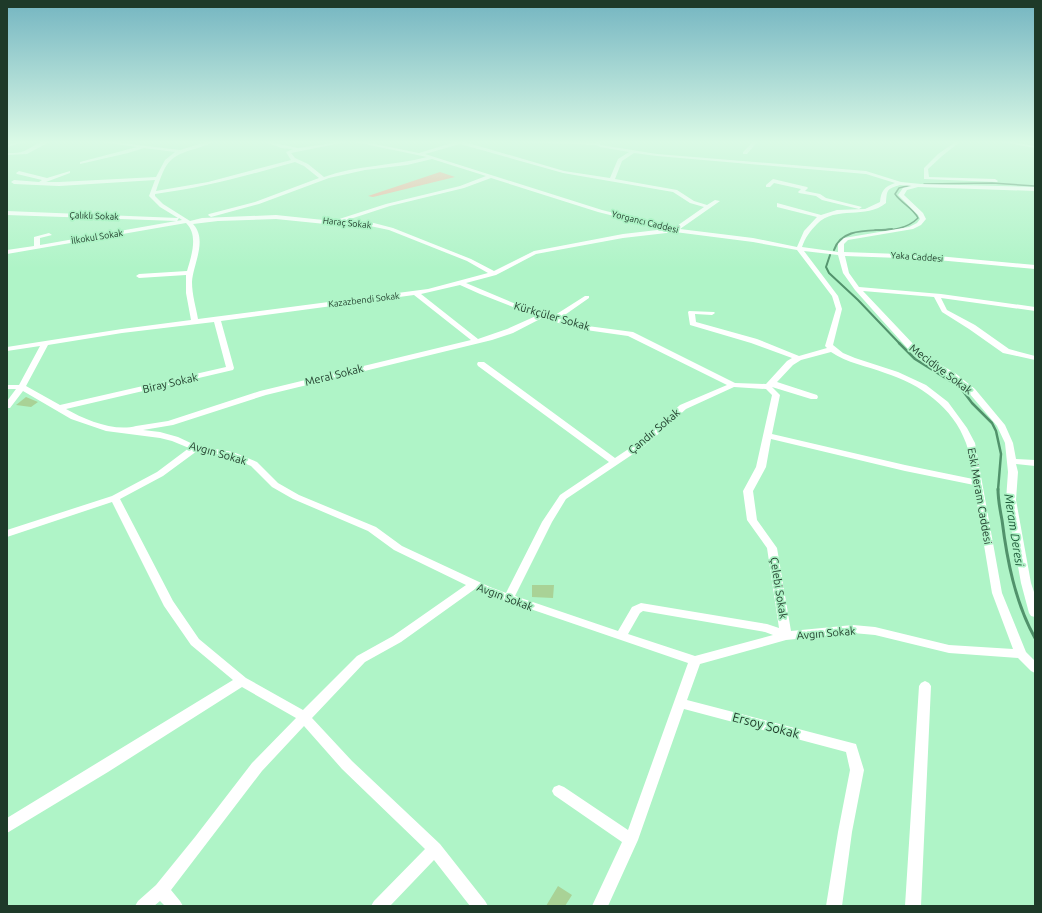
<svg xmlns="http://www.w3.org/2000/svg" width="1042" height="913" font-family="Ubuntu,sans-serif">
<style>
.green{fill:#f5aa96}
.lines{fill:none;stroke-linecap:round;stroke-linejoin:round}
.stream-far3{stroke:#51926b;stroke-width:1.5}
.stream-far2{stroke:#51926b;stroke-width:2}
.stream-far1{stroke:#51926b;stroke-width:2.5}
.stream{stroke:#51926b;stroke-width:3}
.building{fill:#a9d296}
.minor{fill:#fff;fill-rule:evenodd}
.labels{text-anchor:middle;stroke-width:3.5;stroke-linejoin:round;paint-order:stroke}
.far-street-label{font-size:9px;fill:#1e3a29;stroke:#aff4c7}
.street-label{font-size:11px;fill:#1e3a29;stroke:#aff4c7}
.water-label{font-size:12px;font-style:italic;fill:#1e5938;stroke:#aff4c7}
.near-street-label{font-size:13px;fill:#1e3a29;stroke:#aff4c7}
</style>
<rect width="100%" height="100%" fill="#aff4c7"/>
<path class="green" d="M440 172 455 177 373 197 368 196Z"/>
<g class="lines">
<path class="stream-far3" d="M924 184 992 183 1035 186
M875 230C891 230 906 230 918 218 913 208 901 203 895 194L899 188 911 185"/>
<path class="stream-far2" d="M834 250C842 226 872 232 892 229
M830 255 826 267 829 273 858 300 900 344"/>
<path class="stream-far1" d="M899 343 915 359 960 387 972 403 992 423 996 431 1001 454 998 490"/>
<path class="stream" d="M998 489C998 499 1000 510 1002 520 1007 560 1015 602 1035 638"/>
</g>
<path class="building" d="M26 397 38 402 31 407 16 405Z
M532 585H554L553 598 532 597Z
M558 886 572 895 565 906H546Z"/>
<g class="lines">
<path class="minor" d="M22 141H28L7 147V145Z
M43 141H51L27 154 7 155V153C27 154 27 148 43 141Z
M95 141H105L180 150 209 141H214C211 144 203 146 198 148 168 156 166 162 156 191L208 182 291 160 286 152 293 149 281 148 264 141 298 148 348 141 346 142 291 153 295 158 308 164 324 177C357 165 393 166 427 157L355 142 353 141H360L419 153 458 141H466L465 142 564 171 610 178 618 159 629 152 600 147 596 145 527 142 525 141 596 143 598 141H602L600 144 601 145 657 154 866 171 901 182 921 184 1035 187V191L918 187 907 190 904 195 923 213 926 219 921 225 913 229 848 240 844 244V252L927 255 1035 265V269L927 259 845 256 849 273 859 287 941 294 1035 307V311L941 298 947 310 975 325 1009 349 1035 356V360L1003 353 969 329 942 312 934 297 863 291 916 347 934 361 955 373 975 389 1005 425 1013 443 1016 459 1035 460V466L1016 464 1018 472 1016 500 1031 583 1035 595V617L1031 616 1029 613 1021 583 1006 500 1008 472 1005 443 997 426 969 393 949 377 928 365 910 351 880 318 855 290 843 273 838 255 804 251 838 296 842 309 833 345 843 353 855 358 898 372 926 385 948 402 967 428 975 443 1002 593 1026 652 1035 661V673L1031 671 1018 658 949 653 875 635 853 633 786 640 700 664 687 700 856 744 864 770 852 832 842 906H826L838 832 850 770 846 752 684 709 638 840 608 906H592L622 842 554 795 552 791 554 787 559 785 564 787 628 830 688 663 510 602H504L503 600 475 589 401 642 365 662 312 718 352 761 440 844 485 901 488 906H470L434 860 390 906H371L374 901 425 849 342 769 304 726 262 771 171 890 180 901 183 906H165L160 901 154 906H135L138 901 156 885 195 837 252 763 296 718 242 687 108 772 7 833V818L233 680 191 645 164 606 112 502 7 537V530L112 496 157 472 189 448 172 441 160 438 106 431 71 419 23 391 10 408H7V401L16 389H7V385H19L40 346 7 351V347L122 329 191 320 186 293V275L139 278 136 276 139 274 187 271C191 257 199 235 186 223L7 254V250L34 246V237L49 233 52 235 40 238V245L182 220 179 218 177 221 7 215V211L178 218 160 207 149 196 155 180 59 186 14 184 11 182 14 180 39 182 42 180 17 174 16 173 19 171 47 178 70 171V173L46 182H59L156 177 165 160 175 152 144 148 128 153 80 164V162L137 147ZM460 144 563 173 673 192 690 203 704 207 674 228 602 210 425 154ZM634 153 657 156 866 174 895 183C884 187 881 191 880 202L865 209 837 210 821 215 777 203V207L817 217 804 231 797 247 753 238 680 229 720 201 715 200 707 205 694 201 677 190 615 179 622 161ZM432 159 486 176 460 186 386 204 333 221 276 215 202 218 190 221 163 204 155 196V194C203 188 249 175 295 162L304 166 319 178 255 202 209 214 208 215 211 217 259 204 329 178 365 170 407 165ZM491 178 598 212 666 229 623 234 534 251 494 271 471 259 393 228 370 222H341L390 206 464 188ZM900 185 912 186 903 188 898 195 918 215 920 219 917 223 909 227 844 238 838 244V252L802 247C805 238 810 231 817 224 836 205 866 220 886 203 887 189 887 189 900 185ZM276 219 345 226H370L389 230 467 261 488 273 428 289 198 319C196 307 192 295 192 282 193 264 208 240 193 224L218 221ZM675 232 753 242 797 250 832 296 836 309 825 346 827 348 799 356 757 339 696 322 695 314 712 315 715 313 714 312 689 311 688 312 690 325 751 343 792 358 787 361 766 384 735 383 633 332 580 325 559 319 589 298V296H585L552 317 537 313 466 283 496 275 536 254 623 238ZM460 285 480 294 536 316 507 329 478 339 421 294ZM414 295 471 340 260 391 168 421 136 426C115 432 85 420 66 409L233 370 234 368 221 321ZM542 318 579 329 628 336 727 385 680 405 639 442 615 458 484 362H478L477 364 478 366 609 462 560 495 542 522 506 593 490 587 402 546 376 527 299 495 278 483 257 462 233 452 197 446 178 437 160 432 143 430 173 425 266 395 492 340 513 333ZM214 322 226 367 60 405 26 386 48 345 122 333ZM831 352C847 363 867 366 885 373 920 384 953 407 966 443 970 454 971 468 973 479L905 465 772 434 780 395 772 387 811 399H817L818 397 817 395 777 382 793 365 801 360ZM734 387 766 389 772 395 756 467 743 491 747 520 767 548 779 628 767 624 641 603 632 607 618 631 515 596 552 522 566 499 645 446 686 409ZM771 439 905 471 974 485 992 593 1013 649 949 645 875 627 853 625 791 631 777 548 757 520 753 491 766 467ZM197 451 228 456 251 466 272 487 293 499 368 531 394 550 466 585 393 636 357 656 303 710 246 678 199 639 173 601 120 499 163 476ZM643 611 765 632 773 635 695 656 628 634 640 613Z
M754 141H758L747 154H743V152Z
M957 141H961L942 156 928 169 929 177 995 179 998 181 997 182 924 179V168L938 154Z
M998 141H1006L1035 146V148Z
M773 179 807 187 808 188 805 191 820 194 826 198 862 207 859 209 822 200 816 196 799 193 798 192 801 189 774 183 770 187H766V185Z
M925 681 929 683 931 686 921 906H905L919 686 921 683Z"/>
</g>
<linearGradient id="sky" x2="0" y2="1"><stop stop-color="#74b5c1"/><stop offset="0.53" stop-color="#dbfae6"/><stop offset="1" stop-color="#dbfae6" stop-opacity="0"/></linearGradient>
<rect width="1042" height="268" fill="url(#sky)"/>
<g class="labels">
<g class="far-street-label">
<text transform="translate(94 216) rotate(2)" y="3">Çalıklı Sokak</text>
<text transform="translate(645 222) rotate(14)" y="3">Yorgancı Caddesi</text>
<text transform="translate(347 223) rotate(6)" y="3">Haraç Sokak</text>
<text transform="translate(97 237) rotate(-9)" y="3">İlkokul Sokak</text>
<text transform="translate(917 257) rotate(4)" y="3">Yaka Caddesi</text>
<text transform="translate(364 300) rotate(-7)" y="3">Kazazbendi Sokak</text>
</g>
<g class="street-label">
<text transform="translate(552 316) rotate(16)" y="4">Kürkçüler Sokak</text>
<text transform="translate(941 369) rotate(37)" y="4">Mecidiye Sokak</text>
<text transform="translate(334 375) rotate(-14)" y="4">Meral Sokak</text>
<text transform="translate(170 383) rotate(-13)" y="4">Biray Sokak</text>
<text transform="translate(654 431) rotate(-40)" y="4">Çandır Sokak</text>
<text transform="translate(218 453) rotate(16)" y="4">Avgın Sokak</text>
<text transform="translate(980 496) rotate(80)" y="4">Eski Meram Caddesi</text>
<text transform="translate(779 588) rotate(81)" y="4">Çelebi Sokak</text>
<text transform="translate(505 597) rotate(21)" y="4">Avgın Sokak</text>
<text transform="translate(826 633) rotate(-5)" y="4">Avgın Sokak</text>
</g>
<g class="water-label">
<text transform="translate(1014 530) rotate(81)" y="4">Meram Deresi</text>
</g>
<g class="near-street-label">
<text transform="translate(766 725) rotate(15)" y="5">Ersoy Sokak</text>
</g>
</g>
<rect width="1042" height="913" fill="none" stroke="#1e3a29" stroke-width="16"/>
</svg>
